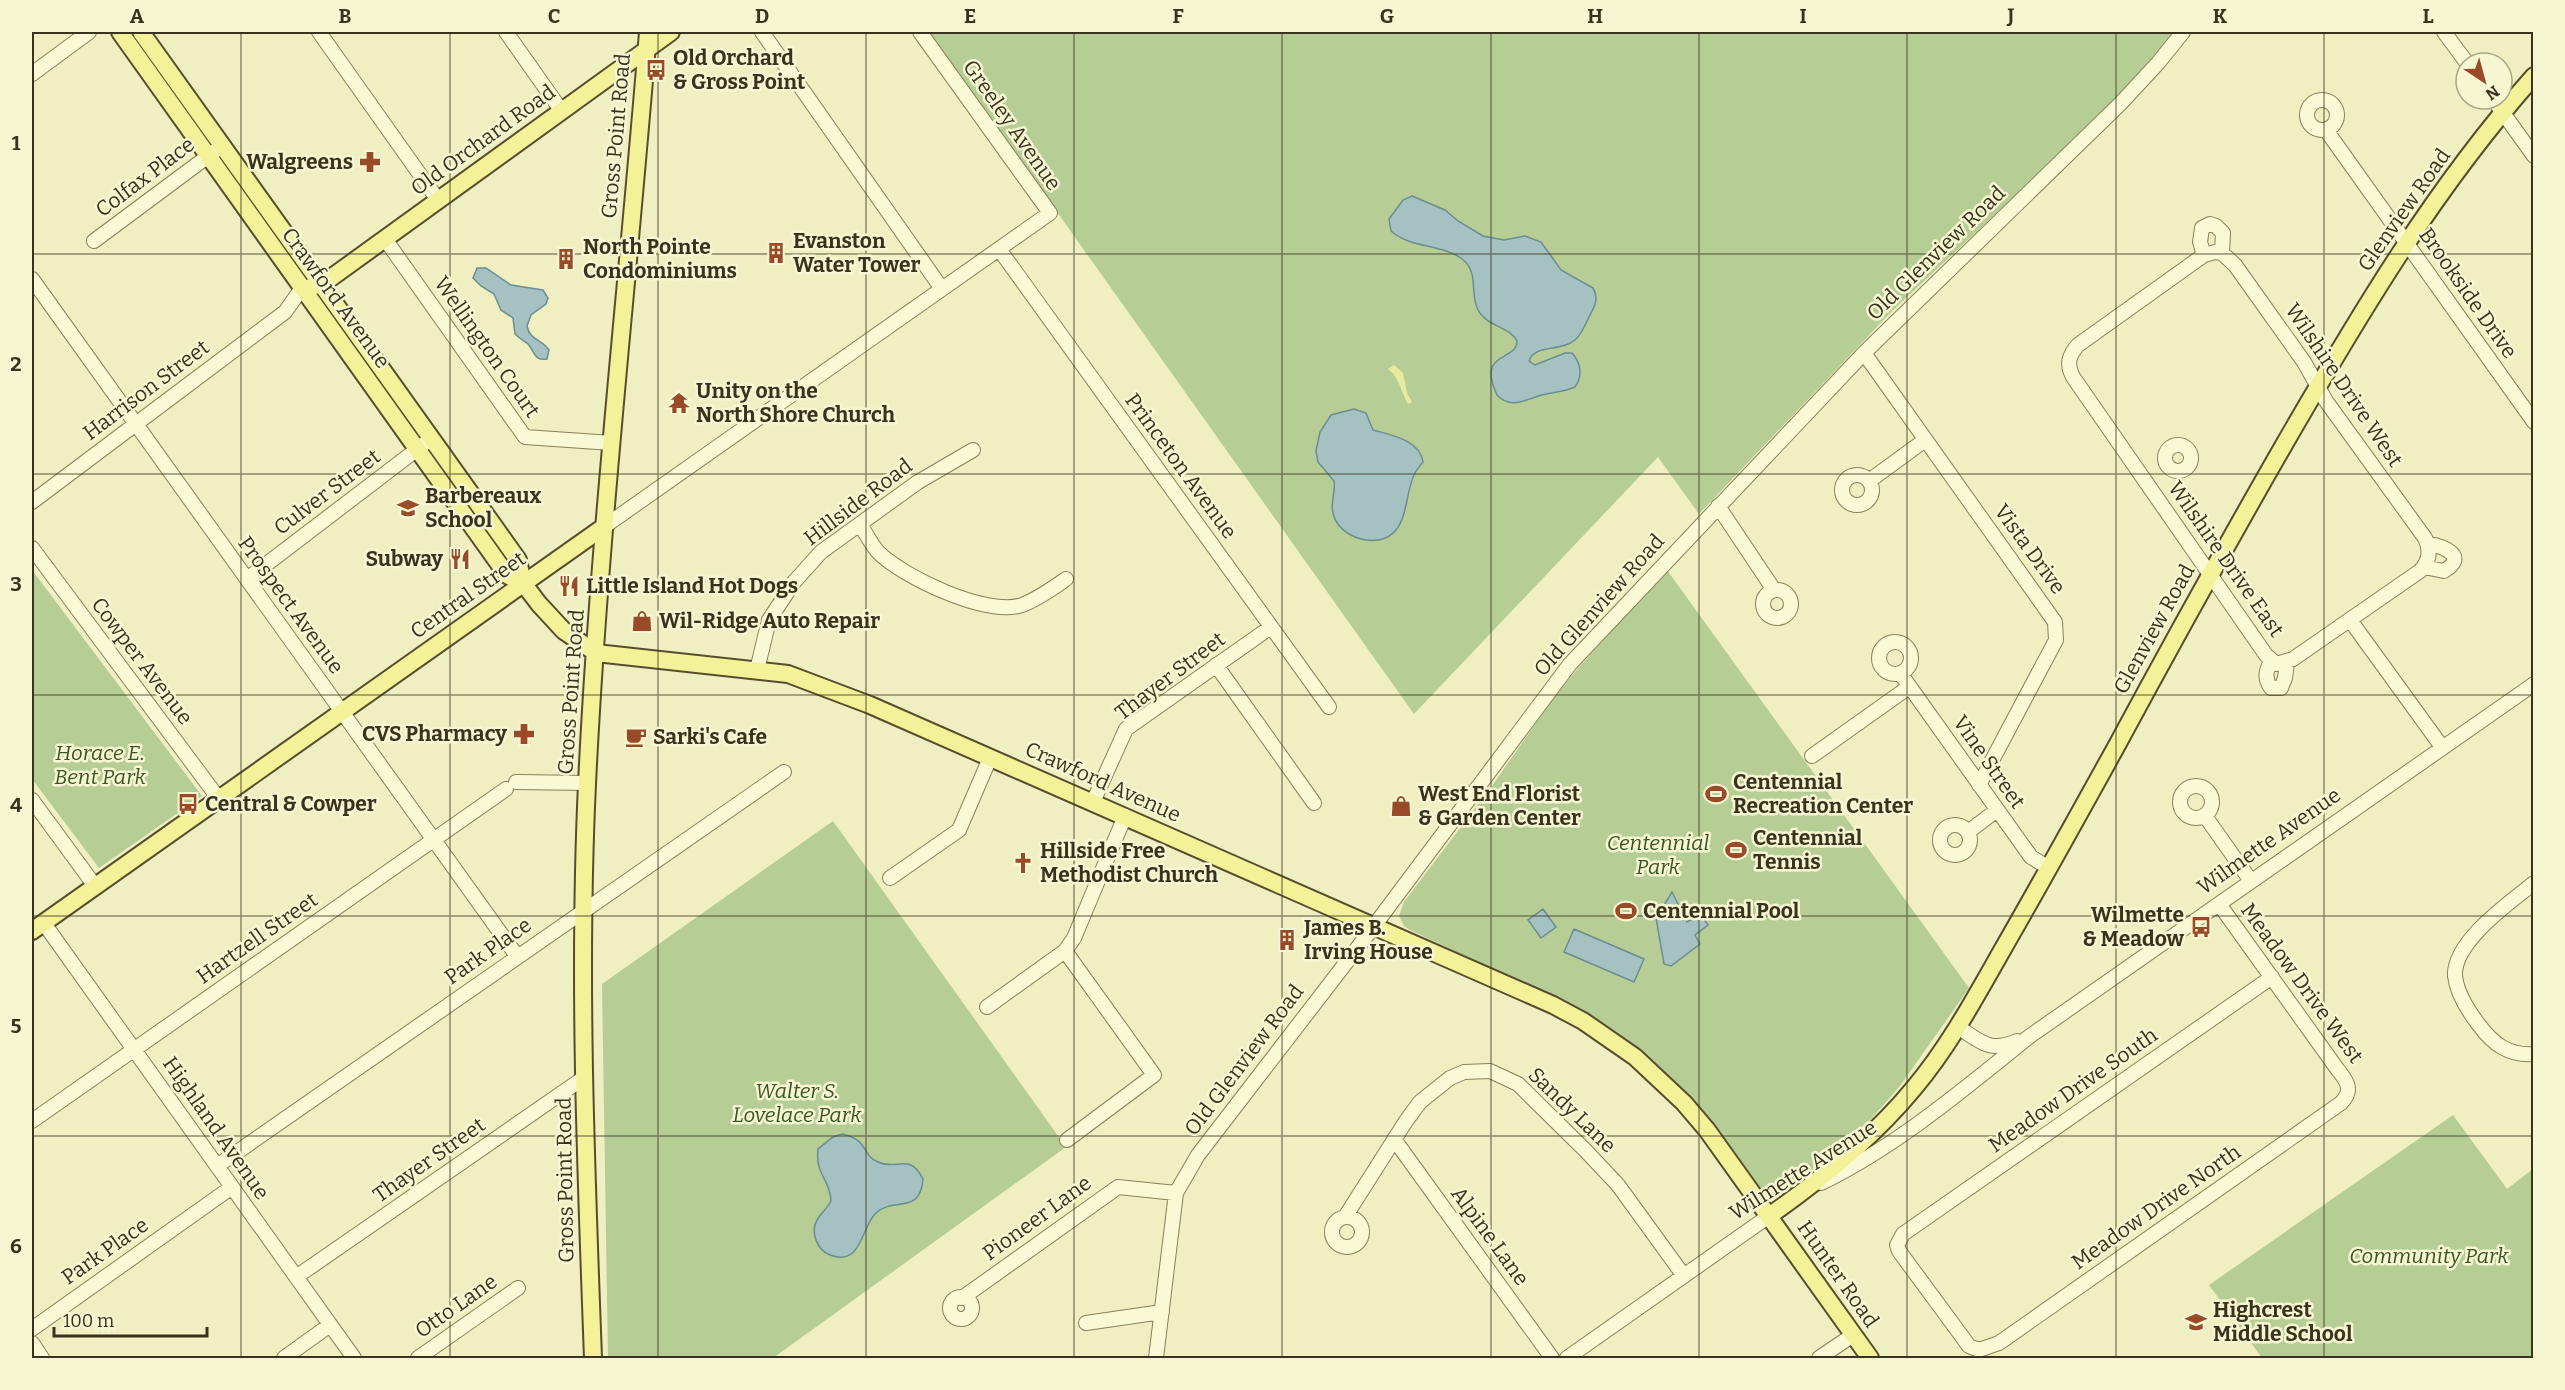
<svg xmlns="http://www.w3.org/2000/svg" width="2565" height="1390" font-family="Bitter,serif">
<style>
.green{fill:#b6cd96}
.sand{fill:#e8eb9f}
.water{fill:#a5c1c1;stroke:#6b8e90;stroke-width:1.5}
.lines{fill:none;stroke-linecap:round;stroke-linejoin:round}
.minor-casing{stroke:#898159;stroke-width:16}
.major-casing{stroke:#574d2d;stroke-width:20}
.minor{stroke:#f9f9d6;stroke-width:14}
.major{stroke:#f3f299;stroke-width:16}
.grid{fill:none;stroke:#39331d;stroke-width:1.5;stroke-opacity:0.55}
.labels{text-anchor:middle;stroke-width:5;stroke-linejoin:round;paint-order:stroke}
.poi-label{font-size:21px;font-weight:bold;fill:#39331d;stroke:#f6f6d2;text-anchor:start}
.street-label{font-size:21px;fill:#39331d;stroke:#f6f6d2}
.park-label{font-size:21px;font-style:italic;fill:#3a5624;stroke:#f6f6d2}
.neatline{fill:none;stroke:#39331d;stroke-width:2}
.grid-label{font-size:20px;text-anchor:middle;font-weight:bold;fill:#39331d}
</style>
<rect width="100%" height="100%" fill="#efefc2"/>
<path class="green" d="M929 32H2175L2100 116 1891 312 1699 514 1658 457 1414 714Z
M32 570 202 796 99 868 32 779Z
M1667 570 1969 988 1900 1086 1872 1118 1791 1190C1778 1198 1770 1198 1760 1187L1690 1099 1542 992 1410 930 1404 926 1399 916 1404 902 1492 786 1554 697 1579 667Z
M833 821 1066 1147 773 1358H608L602 984Z
M2453 1115 2507 1189 2533 1169V1358H2262L2209 1285Z"/>
<path class="sand" d="M1394 365 1403 373 1407 393 1412 402 1408 404C1401 392 1400 378 1388 369Z"/>
<path class="water" d="M1412 196 1445 210 1458 221 1483 236 1504 240 1525 236 1541 242 1561 270 1593 288C1599 298 1595 306 1590 315 1586 323 1582 334 1575 340 1561 352 1534 344 1529 361L1535 365 1565 353H1572C1581 363 1583 376 1575 387 1564 392 1553 392 1542 395 1527 399 1511 410 1497 395 1476 350 1517 362 1517 341 1509 326 1487 327 1478 310 1469 292 1480 272 1461 258 1440 244 1410 248 1391 231L1389 219 1403 200Z
M477 268H486L511 285 543 290 548 298 546 304 531 315 527 326C530 341 542 339 549 350L547 359C534 361 535 352 528 344 524 341 519 338 515 334L513 318 501 310 494 294 481 286 473 278Z
M1354 409 1366 413 1373 430C1391 435 1420 440 1423 462 1420 466 1417 469 1415 473 1406 490 1408 515 1396 530 1379 551 1338 538 1333 513 1330 502 1336 492 1334 481L1318 462 1316 451 1320 432 1331 415Z
M1672 892 1687 922 1701 914 1708 925 1695 935 1700 944 1671 966 1664 964 1656 918Z
M1543 909 1556 927 1541 938 1528 920Z
M1574 929 1644 959 1634 982 1564 952Z
M842 1134C870 1140 861 1155 878 1162 897 1171 910 1152 923 1179 920 1216 894 1196 876 1213 861 1227 862 1267 830 1255 817 1250 810 1232 817 1220 821 1213 827 1209 831 1201 830 1178 815 1176 818 1149L833 1137Z"/>
<g class="lines">
<defs>
<path id="minor" d="M319 32 438 200
M506 32 561 110
M762 32 942 289
M2444 32 2467 63
M32 74 89 32
M2493 99 2534 156
M2307 115a15 15 0 1 1 30 0a15 15 0 1 1-30 0Z
M2326 130 2534 422
M385 239 525 437 612 443
M94 241 215 151
M999 249 1329 707
M2215 252 2222 253 2235 265 2304 362 2326 401 2425 538C2431 550 2430 561 2420 571L2293 659 2276 664 2266 655 2073 377C2066 364 2069 355 2078 345L2204 255Z
M2204 255 2200 242 2202 228 2210 224 2216 226 2223 233 2222 253
M32 279 517 956
M1864 353 2055 622 2056 640 1979 785
M2165 458a13 13 0 1 1 26 0a13 13 0 1 1-26 0Z
M1842 490a15 15 0 1 1 30 0a15 15 0 1 1-30 0Z
M1869 481 1925 440
M32 502 285 312 302 288
M1718 506 1774 590
M860 525C866 533 871 544 878 552 903 577 987 617 1022 605 1038 599 1053 588 1066 579
M605 526 1050 213 920 32
M32 548 219 799
M2424 567 2444 571C2469 556 2443 546 2428 544
M247 579 424 444
M1763 604a14 14 0 1 1 28 0a14 14 0 1 1-28 0Z
M2350 620 2442 747
M1879 658a16 16 0 1 1 32 0a16 16 0 1 1-32 0Z
M2271 661C2266 671 2264 678 2271 688H2281L2285 678 2287 663
M1216 665 1314 803
M757 670 769 620 794 582 821 552 918 482 973 450
M1900 673 2031 857 2049 868
M1812 756 1909 687
M516 782 587 783
M2180 802a16 16 0 1 1 32 0a16 16 0 1 1-32 0Z
M32 800 95 886
M1093 802 1126 729 1271 627
M2205 816 2251 881
M1940 840a15 15 0 1 1 30 0a15 15 0 1 1-30 0Z
M1968 832 1997 810
M890 878 959 830 990 758
M2534 883C2509 903 2453 942 2455 976 2457 994 2469 1012 2479 1025 2493 1044 2509 1056 2534 1054
M2219 904 2338 1070C2348 1082 2353 1091 2341 1103L1999 1343 1979 1350 1969 1346 1899 1251 1897 1245 1903 1234 2272 977
M43 922 354 1358
M1065 951 1154 1075 1067 1140
M987 1007 1065 951 1074 938 1125 816
M1958 1027C1981 1042 1990 1053 2017 1041
M32 1121 506 789
M1394 1139 1552 1358
M217 1166 784 772
M1821 1183C1897 1146 1964 1089 2030 1036L2534 684
M1332 1232a15 15 0 1 1 30 0a15 15 0 1 1-30 0Z
M1345 1217 1406 1121 1420 1102 1450 1078 1464 1072 1490 1071 1518 1084 1586 1151 1618 1185 1684 1276
M296 1277 585 1077
M950 1308a11 11 0 1 1 22 0a11 11 0 1 1-22 0Z
M962 1298 1118 1187 1176 1193
M1086 1323 1162 1312
M32 1329 232 1187
M32 1343 42 1358
M284 1358 330 1325
M418 1358 518 1288
M1156 1358 1176 1193 1198 1155 1362 942 1570 664 1864 353 2121 103 2158 63 2183 32
M1567 1358 1769 1216
M1819 1358 1853 1335"/>
<path id="major" d="M120 32 507 575 523 583
M141 32 496 529 518 560 523 583 539 604 564 631 596 653 788 674 870 705 1553 1005 1583 1021 1635 1057 1684 1103 1707 1130 1870 1358
M312 286 321 285 671 32
M32 931 605 526
M1769 1216C1822 1179 1873 1138 1914 1088 1950 1045 1976 996 2004 947 2042 881 2079 814 2116 747 2171 645 2227 544 2285 443 2359 315 2435 187 2534 76
M593 1358C586 1168 578 975 587 784 599 533 628 282 648 32"/>
</defs>
<use href="#minor" class="minor-casing"/>
<use href="#major" class="major-casing"/>
<use href="#minor" class="minor"/>
<use href="#major" class="major"/>
</g>
<path class="grid" d="M241 32V1358M450 32V1358M658 32V1358M866 32V1358M1074 32V1358M1282 32V1358M1491 32V1358M1699 32V1358M1907 32V1358M2116 32V1358M2324 32V1358M32 254H2534M32 474H2534M32 695H2534M32 916H2534M32 1136H2534"/>
<defs>
<symbol id="bus-bare" viewBox="-9 -9 18 18"><path d="M-5-6H5V4H4V6H2V4H-2V6H-4V4H-5ZM-3.5-4V0h7V-4ZM-3.5 1.2v1.5H-2V1.2ZM2 1.2v1.5H3.5V1.2Z" fill="#994a28" stroke="#f6f6d2" stroke-width="2.5" paint-order="stroke"/></symbol>
<symbol id="pharmacy-bare" viewBox="-9 -9 18 18"><path d="M-2-6h4v4h4v4h-4v4h-4v-4h-4v-4h4Z" fill="#994a28" stroke="#f6f6d2" stroke-width="2.5" paint-order="stroke"/></symbol>
<symbol id="building-bare" viewBox="-9 -9 18 18"><path d="M-4-6H4V6H1V3H-1V6H-4ZM-2.5-4.3h1.7v1.8h-1.7ZM.8-4.3h1.7v1.8H.8ZM-2.5-1h1.7V.8h-1.7ZM.8-1h1.7V.8H.8Z" fill="#994a28" stroke="#f6f6d2" stroke-width="2.5" paint-order="stroke"/></symbol>
<symbol id="temple-bare" viewBox="-9 -9 18 18"><path d="M0-6L5-2H3V0L6.5 2.5H4V6H1.5V3h-3V6H-4V2.5H-6.5L-3 0V-2H-5Z" fill="#994a28" stroke="#f6f6d2" stroke-width="2.5" paint-order="stroke"/></symbol>
<symbol id="school-bare" viewBox="-9 -9 18 18"><path d="M0-5L7-2L0 1L-7-2ZM-4 1L0 2.5L4 1V4Q0 6-4 4Z" fill="#994a28" stroke="#f6f6d2" stroke-width="2.5" paint-order="stroke"/></symbol>
<symbol id="restaurant-bare" viewBox="-9 -9 18 18"><path d="M-5-6h1v4h1v-4h1v4h1v-4h1v5L-1.5 .5V6h-2V.5L-5-1ZM5-6V6H3V1.5H1.5Q1.5-4 5-6Z" fill="#994a28" stroke="#f6f6d2" stroke-width="2.5" paint-order="stroke"/></symbol>
<symbol id="shop-bare" viewBox="-9 -9 18 18"><path d="M-5-2.5h2.3a2.7 3.5 0 0 1 5.4 0H5L5.5 6h-11ZM-1.5-2.5h3a1.5 2.3 0 0 0-3 0Z" fill="#994a28" stroke="#f6f6d2" stroke-width="2.5" paint-order="stroke"/></symbol>
<symbol id="cafe-bare" viewBox="-9 -9 18 18"><path d="M-5.5-4.5H6V0H3Q3 3.5 0 3.5H-2.5Q-5.5 3.5-5.5 0ZM3-3.2v2h1.7v-2ZM-6 4.5H4V6H-6Z" fill="#994a28" stroke="#f6f6d2" stroke-width="2.5" paint-order="stroke"/></symbol>
<symbol id="stadium-bare" viewBox="-9 -9 18 18"><path d="M0-5a6.5 5 0 1 0 0 10a6.5 5 0 1 0 0-10ZM-3.5-1.8h7v3.6h-7Z" fill="#994a28" stroke="#f6f6d2" stroke-width="2.5" paint-order="stroke"/></symbol>
<symbol id="church-bare" viewBox="-9 -9 18 18"><path d="M-1.2-6h2.4v3.5h3.3v2.4h-3.3V6h-2.4V-.1h-3.3v-2.4h3.3Z" fill="#994a28" stroke="#f6f6d2" stroke-width="2.5" paint-order="stroke"/></symbol>
</defs>
<g fill-rule="evenodd">
<use href="#bus-bare" x="641" y="55" width="30" height="30"/>
<use href="#pharmacy-bare" x="355" y="147" width="30" height="30"/>
<use href="#building-bare" x="761" y="238" width="30" height="30"/>
<use href="#building-bare" x="551" y="244" width="30" height="30"/>
<use href="#temple-bare" x="664" y="388" width="30" height="30"/>
<use href="#school-bare" x="393" y="493" width="30" height="30"/>
<use href="#restaurant-bare" x="445" y="544" width="30" height="30"/>
<use href="#restaurant-bare" x="554" y="571" width="30" height="30"/>
<use href="#shop-bare" x="627" y="606" width="30" height="30"/>
<use href="#pharmacy-bare" x="509" y="719" width="30" height="30"/>
<use href="#cafe-bare" x="621" y="722" width="30" height="30"/>
<use href="#stadium-bare" x="1701" y="779" width="30" height="30"/>
<use href="#bus-bare" x="173" y="789" width="30" height="30"/>
<use href="#shop-bare" x="1386" y="791" width="30" height="30"/>
<use href="#stadium-bare" x="1721" y="835" width="30" height="30"/>
<use href="#church-bare" x="1008" y="848" width="30" height="30"/>
<use href="#stadium-bare" x="1611" y="896" width="30" height="30"/>
<use href="#bus-bare" x="2186" y="912" width="30" height="30"/>
<use href="#building-bare" x="1272" y="925" width="30" height="30"/>
<use href="#school-bare" x="2181" y="1307" width="30" height="30"/>
</g>
<g class="labels">
<g class="poi-label">
<text x="673" y="65">Old Orchard<tspan x="673" dy="24">&amp; Gross Point</tspan></text>
<text x="353" y="169" text-anchor="end">Walgreens</text>
<text x="793" y="248">Evanston<tspan x="793" dy="24">Water Tower</tspan></text>
<text x="583" y="254">North Pointe<tspan x="583" dy="24">Condominiums</tspan></text>
<text x="696" y="398">Unity on the<tspan x="696" dy="24">North Shore Church</tspan></text>
<text x="425" y="503">Barbereaux<tspan x="425" dy="24">School</tspan></text>
<text x="443" y="566" text-anchor="end">Subway</text>
<text x="586" y="593">Little Island Hot Dogs</text>
<text x="659" y="628">Wil-Ridge Auto Repair</text>
<text x="507" y="741" text-anchor="end">CVS Pharmacy</text>
<text x="653" y="744">Sarki's Cafe</text>
<text x="1733" y="789">Centennial<tspan x="1733" dy="24">Recreation Center</tspan></text>
<text x="1418" y="801">West End Florist<tspan x="1418" dy="24">&amp; Garden Center</tspan></text>
<text x="205" y="811">Central &amp; Cowper</text>
<text x="1753" y="845">Centennial<tspan x="1753" dy="24">Tennis</tspan></text>
<text x="1040" y="858">Hillside Free<tspan x="1040" dy="24">Methodist Church</tspan></text>
<text x="1643" y="918">Centennial Pool</text>
<text x="2184" y="922" text-anchor="end">Wilmette<tspan x="2184" dy="24">&amp; Meadow</tspan></text>
<text x="1304" y="935">James B.<tspan x="1304" dy="24">Irving House</tspan></text>
<text x="2213" y="1317">Highcrest<tspan x="2213" dy="24">Middle School</tspan></text>
</g>
<g class="street-label">
<text transform="translate(1012 125) rotate(55)" y="7">Greeley Avenue</text>
<text transform="translate(616 136) rotate(-85)" y="7">Gross Point Road</text>
<text transform="translate(483 140) rotate(-36)" y="7">Old Orchard Road</text>
<text transform="translate(145 177) rotate(-37)" y="7">Colfax Place</text>
<text transform="translate(2404 210) rotate(-55)" y="7">Glenview Road</text>
<text transform="translate(1936 253) rotate(-44)" y="7">Old Glenview Road</text>
<text transform="translate(2468 293) rotate(55)" y="7">Brookside Drive</text>
<text transform="translate(336 298) rotate(54)" y="7">Crawford Avenue</text>
<text transform="translate(487 347) rotate(55)" y="7">Wellington Court</text>
<text transform="translate(2344 385) rotate(56)" y="7">Wilshire Drive West</text>
<text transform="translate(146 390) rotate(-37)" y="7">Harrison Street</text>
<text transform="translate(1181 466) rotate(54)" y="7">Princeton Avenue</text>
<text transform="translate(327 492) rotate(-37)" y="7">Culver Street</text>
<text transform="translate(858 502) rotate(-37)" y="7">Hillside Road</text>
<text transform="translate(2030 549) rotate(54)" y="7">Vista Drive</text>
<text transform="translate(2226 559) rotate(55)" y="7">Wilshire Drive East</text>
<text transform="translate(468 595) rotate(-35)" y="7">Central Street</text>
<text transform="translate(291 605) rotate(54)" y="7">Prospect Avenue</text>
<text transform="translate(1599 605) rotate(-48)" y="7">Old Glenview Road</text>
<text transform="translate(2154 629) rotate(-61)" y="7">Glenview Road</text>
<text transform="translate(142 661) rotate(53)" y="7">Cowper Avenue</text>
<text transform="translate(1170 676) rotate(-37)" y="7">Thayer Street</text>
<text transform="translate(571 692) rotate(-86)" y="7">Gross Point Road</text>
<text transform="translate(1989 762) rotate(55)" y="7">Vine Street</text>
<text transform="translate(1103 782) rotate(24)" y="7">Crawford Avenue</text>
<text transform="translate(2269 841) rotate(-35)" y="7">Wilmette Avenue</text>
<text transform="translate(257 938) rotate(-35)" y="7">Hartzell Street</text>
<text transform="translate(488 951) rotate(-35)" y="7">Park Place</text>
<text transform="translate(2302 983) rotate(54)" y="7">Meadow Drive West</text>
<text transform="translate(1244 1060) rotate(-53)" y="7">Old Glenview Road</text>
<text transform="translate(2073 1090) rotate(-35)" y="7">Meadow Drive South</text>
<text transform="translate(1572 1110) rotate(44)" y="7">Sandy Lane</text>
<text transform="translate(216 1128) rotate(55)" y="7">Highland Avenue</text>
<text transform="translate(429 1160) rotate(-35)" y="7">Thayer Street</text>
<text transform="translate(1803 1170) rotate(-32)" y="7">Wilmette Avenue</text>
<text transform="translate(565 1180) rotate(-91)" y="7">Gross Point Road</text>
<text transform="translate(2156 1207) rotate(-35)" y="7">Meadow Drive North</text>
<text transform="translate(1037 1218) rotate(-36)" y="7">Pioneer Lane</text>
<text transform="translate(1490 1236) rotate(54)" y="7">Alpine Lane</text>
<text transform="translate(105 1251) rotate(-35)" y="7">Park Place</text>
<text transform="translate(1838 1274) rotate(55)" y="7">Hunter Road</text>
<text transform="translate(456 1306) rotate(-35)" y="7">Otto Lane</text>
</g>
<g class="park-label">
<text x="100" y="760">Horace E.<tspan x="100" dy="24">Bent Park</tspan></text>
<text x="1658" y="850">Centennial<tspan x="1658" dy="24">Park</tspan></text>
<text x="797" y="1098">Walter S.<tspan x="797" dy="24">Lovelace Park</tspan></text>
<text x="2429" y="1263">Community Park</text>
</g>
</g>
<rect width="2565" height="1390" fill="none" stroke="#f6f6d2" stroke-width="66"/>
<g transform="translate(2484 81) rotate(144)"><circle r="28" fill="#f6f6d2" stroke="#aaa88a" stroke-width="1.5"/>
<path d="M0-4.5L10 22L0 15L-10 22Z" fill="#994a28"/>
<text y="-9" font-size="16" font-weight="bold" text-anchor="middle" fill="#39331d">N</text>
</g>
<path d="M54 1327v9h153v-9" fill="none" stroke="#39331d" stroke-width="3"/>
<text x="63" y="1327" font-size="18" fill="#39331d" stroke="#f6f6d2" stroke-width="4.5" paint-order="stroke">100 m</text>
<rect x="33" y="33" width="2499" height="1324" class="neatline"/>
<g class="grid-label">
<text x="137" y="23">A</text>
<text x="345" y="23">B</text>
<text x="554" y="23">C</text>
<text x="762" y="23">D</text>
<text x="970" y="23">E</text>
<text x="1178" y="23">F</text>
<text x="1387" y="23">G</text>
<text x="1595" y="23">H</text>
<text x="1803" y="23">I</text>
<text x="2011" y="23">J</text>
<text x="2220" y="23">K</text>
<text x="2428" y="23">L</text>
<text x="16" y="150">1</text>
<text x="16" y="371">2</text>
<text x="16" y="591">3</text>
<text x="16" y="812">4</text>
<text x="16" y="1033">5</text>
<text x="16" y="1253">6</text>
</g>
</svg>
